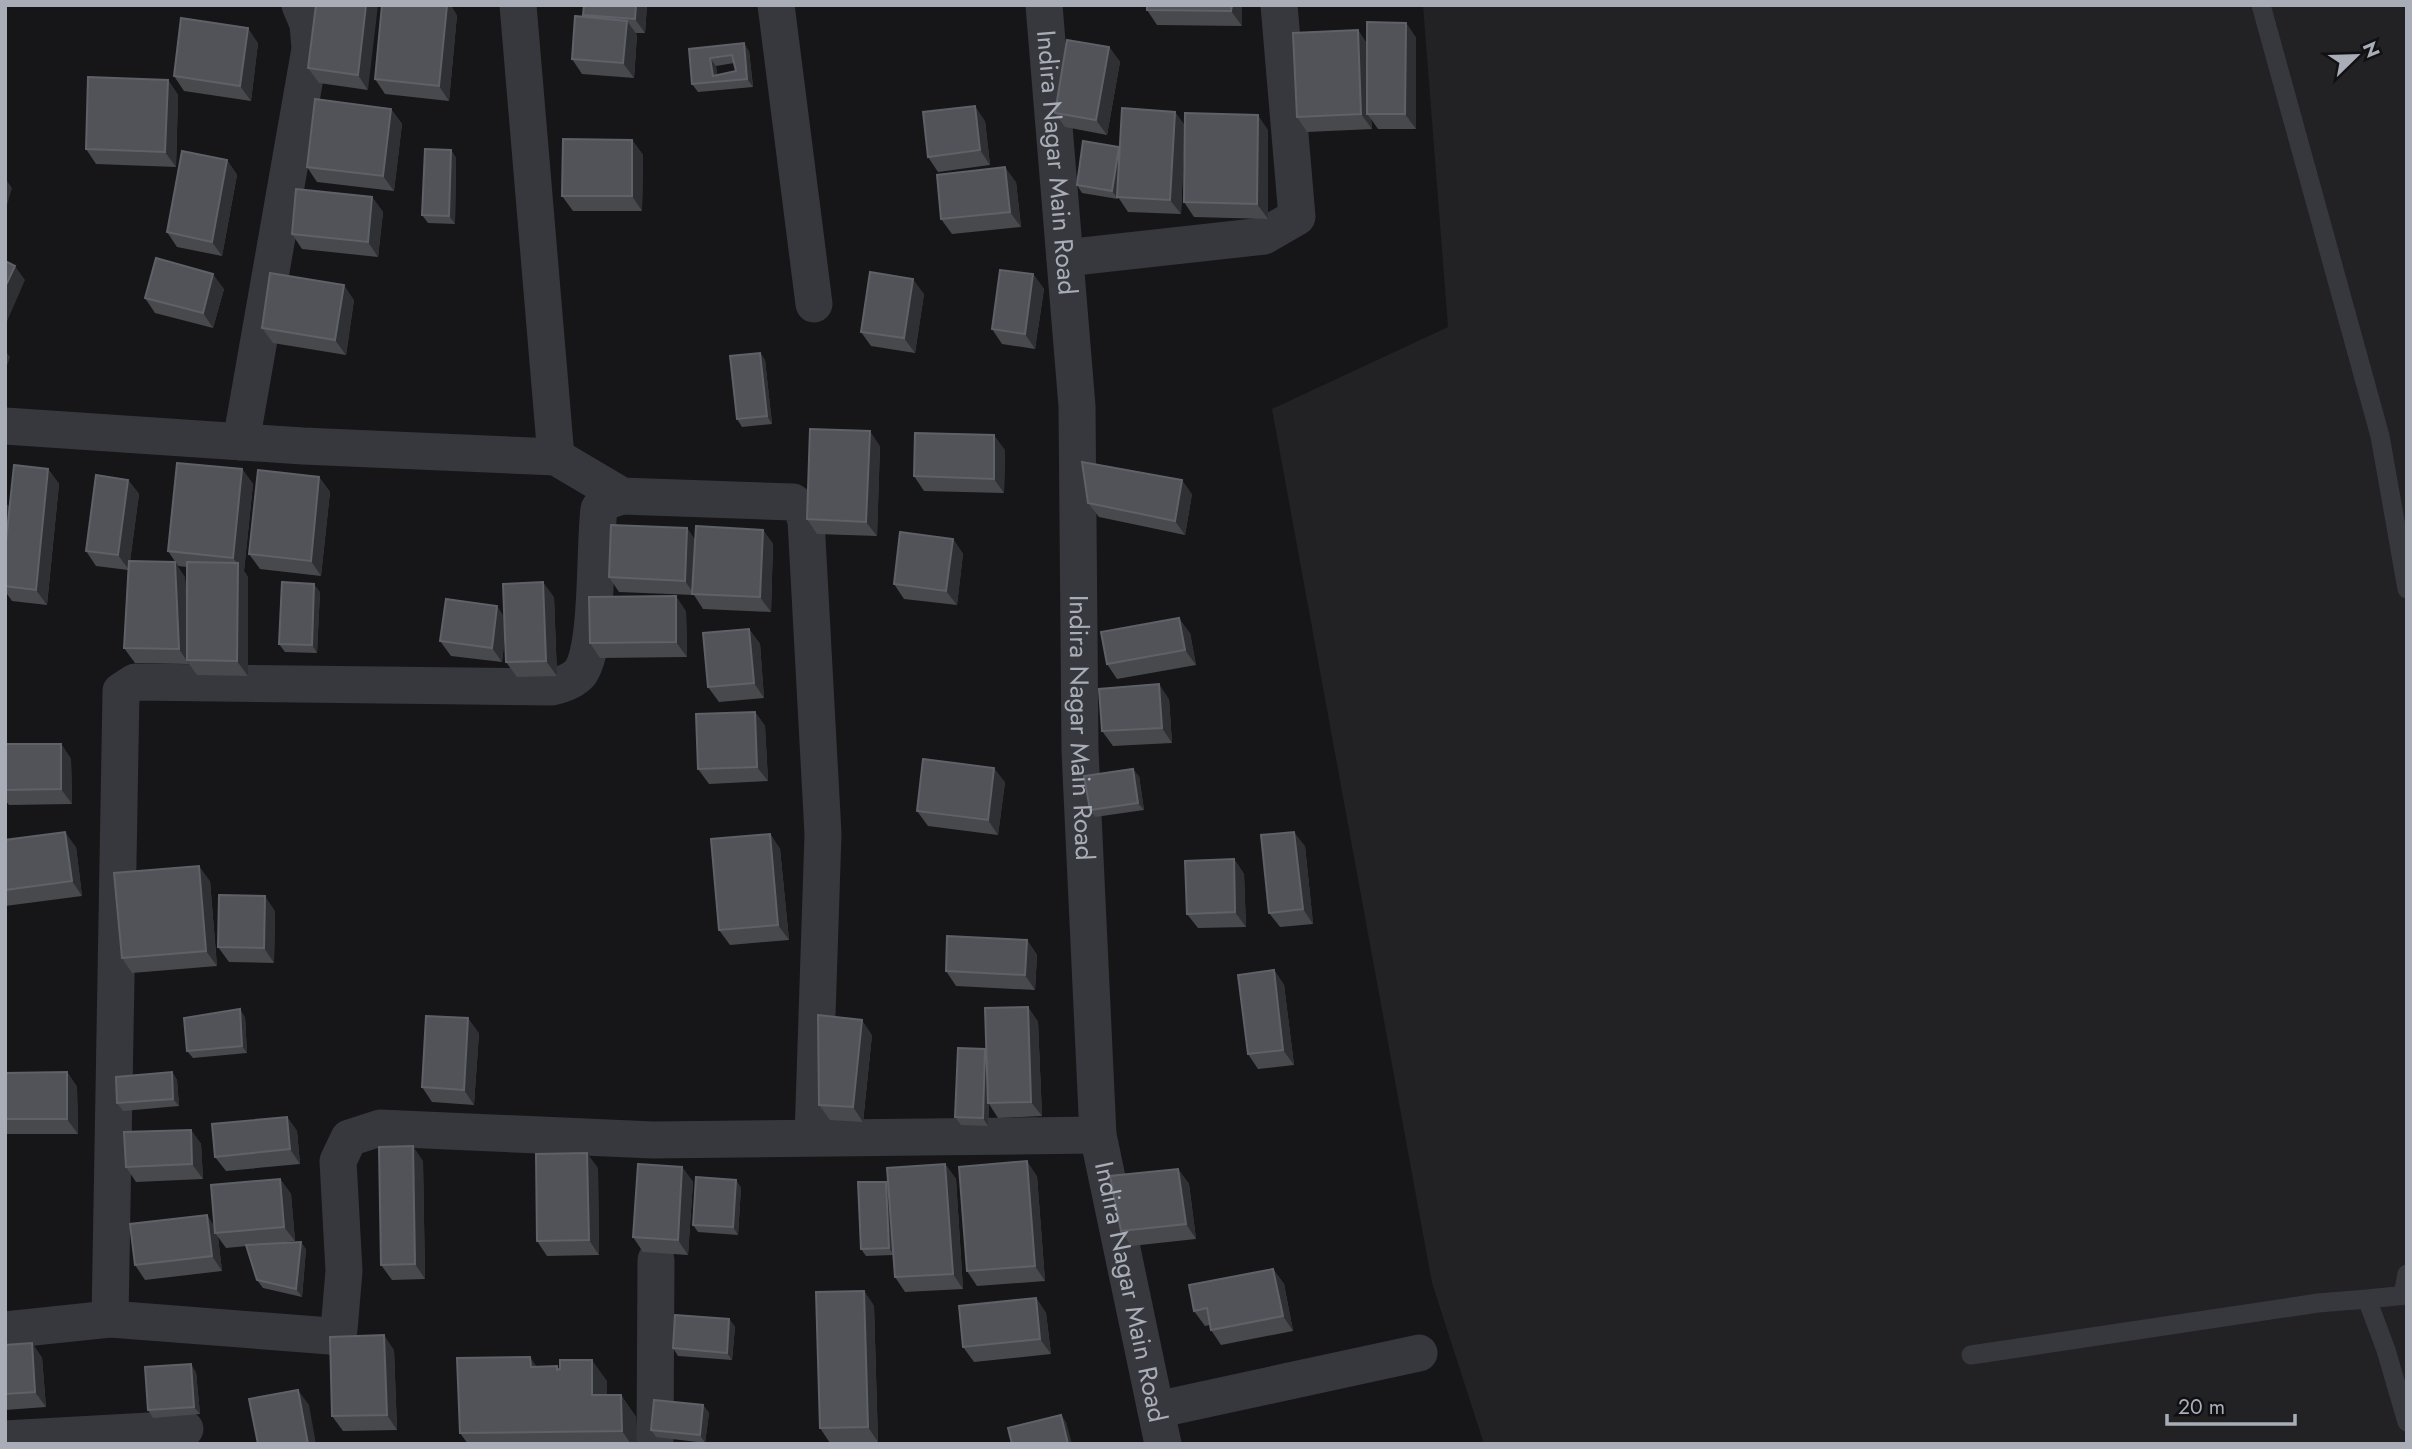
<svg xmlns="http://www.w3.org/2000/svg" width="2412" height="1449" font-family="Jost,sans-serif">
<style>
.built{fill:#222225}
.lines{fill:none;stroke-linecap:round;stroke-linejoin:round}
.lane{stroke:#37383d;stroke-width:19}
.street{stroke:#37383d;stroke-width:37}
.wall{fill:#47494d;fill-rule:evenodd}
.shaded-wall{fill:#2f3033}
.building{fill:#525359;stroke:#5f6168;stroke-width:2;fill-rule:evenodd}
.labels{text-anchor:middle;stroke-width:5;stroke-linejoin:round;paint-order:stroke}
.street-label{font-size:26px;fill:#a8adb8;stroke:#111113}
</style>
<rect width="100%" height="100%" fill="#161618"/>
<path class="built" d="M1423 5H2407V1444H1484L1432 1283 1272 409 1448 327Z"/>
<g class="lines">
<path class="lane" d="M2261 5 2380 436 2407 589
M2403 1295 2407 1274
M2367 1299 2407 1295
M1971 1355 2318 1303 2367 1299 2386 1350 2407 1422"/>
<g class="street">
<path d="M518 5 556 457"/>
<path d="M776 5 814 304"/>
<path id="s1" d="M1044 5 1077 406 1080 751 1098 1135 1163 1444"/>
<path d="M1065 258 1264 236 1297 217 1279 5"/>
<path d="M5 426 303 446 556 457 622 496 793 502 801 508 806 520 823 834 813 1137"/>
<path d="M241 442 310 49 308 24 300 5"/>
<path d="M110 1319 121 691 135 682 551 687C561 685 573 681 580 673 599 647 594 546 599 509L604 502 622 496"/>
<path d="M5 1330 110 1319 330 1336 339 1330 344 1271 338 1161 349 1138 380 1128 653 1140 1098 1135"/>
<path d="M1156 1410 1419 1353"/>
<path d="M5 1439 185 1429"/>
<path d="M655 1444 656 1260"/>
</g>
</g>
<path class="wall" d="M316 5 368 90 319 83 308 68Z
M647 5 645 33H635L637 35 634 78 582 74 572 59 585 17 583 15Z
M1242 5V26L1157 25 1147 10Z
M457 15 449 101 385 94 375 79Z
M1406 23 1416 38V129H1378L1371 119 1372 129 1307 132 1297 117 1358 30 1367 44Z
M258 43 251 101 184 91 174 76Z
M1109 47 1120 62 1107 135 1065 127 1055 113Z
M689 49 749 51 753 87 698 92 692 84ZM734 63 736 71 717 75 716 66Z
M168 80 178 95 176 167 96 164 86 149Z
M391 109 402 124 394 191 317 182 307 167Z
M1175 112 1185 126 1268 130V219L1194 217 1184 202V144L1181 214 1128 212 1118 197V199L1082 193 1077 185 1120 147Z
M985 121 990 165 938 172 928 157Z
M632 140 643 155 642 211H573L562 196Z
M451 150 456 158 455 224 428 223 422 215Z
M227 160 237 175 222 256 177 247 167 232Z
M1016 182 1021 227 952 234 941 219Z
M372 197 383 212 378 257 302 249 292 234Z
M1033 274 1044 289 1035 349 1002 344 992 329Z
M224 289 213 328 155 313 145 298Z
M924 294 915 353 871 346 861 332Z
M354 300 346 355 273 343 262 328Z
M760 353 765 360 772 424 742 427 737 419Z
M880 446 877 536 817 534 807 519Z
M1005 450 1004 493 924 491 914 476Z
M48 469 59 484 47 605 12 601 5 591V502L10 508Z
M242 469 253 484 244 571 248 577V676L197 675 189 664 135 663 124 648 128 570 96 566 86 551 128 480 139 494 130 561 185 577 187 611V567L178 566 168 551Z
M319 477 330 492 321 576 260 569 249 554Z
M1192 494 1185 535 1099 517 1088 503Z
M687 528 695 540 763 530 773 544 771 612 703 609 694 595 619 592 609 577Z
M953 539 963 554 957 605 904 599 894 584Z
M320 592 317 653 285 652 279 644Z
M554 597 557 676 517 677 506 662 505 636 502 662 451 656 440 641Z
M686 611 687 657 600 658 590 643Z
M749 629 760 644 764 698 719 702 708 687Z
M1190 633 1196 665 1117 679 1107 664Z
M1169 699 1172 743 1113 746 1102 731Z
M755 712 765 726 768 781 709 784 698 769Z
M5 744H61L71 759 72 804 9 805 5 800Z
M1139 776 1144 810 1095 817 1090 810Z
M1005 782 998 835 928 826 917 811Z
M770 834 780 849 789 940 730 945 719 930Z
M5 840 76 847 82 896 5 906Z
M1305 846 1313 924 1280 927 1269 913Z
M1234 859 1244 874 1246 927 1198 928 1187 914Z
M210 881 217 966 132 973 122 958Z
M275 911 274 963 229 962 218 947Z
M1027 940 1037 955 1035 990 956 986 946 971Z
M1274 970 1284 985 1294 1065 1258 1069 1248 1054Z
M1028 1007 1038 1022 1042 1116 998 1118 989 1104 988 1126 961 1125 955 1117 986 1051Z
M245 1017 247 1053 193 1058 187 1051Z
M479 1033 474 1105 432 1102 422 1087Z
M872 1035 863 1122 830 1120 819 1105Z
M67 1072 77 1087 78 1134H5V1073Z
M172 1072 177 1080 179 1106 123 1111 117 1103Z
M287 1117 297 1131 300 1164 226 1171 215 1157Z
M191 1130 201 1144 203 1179 136 1182 126 1167Z
M423 1161 425 1279 392 1280 381 1265Z
M945 1164 956 1179 963 1289 905 1292 895 1277 893 1255 866 1256 861 1249 886 1182 888 1185Z
M682 1167 693 1182 688 1255 643 1252 633 1237Z
M598 1168 599 1255 547 1256 537 1241Z
M1178 1169 1189 1184 1196 1239 1131 1246 1121 1231Z
M1037 1176 1045 1281 977 1286 967 1271Z
M280 1179 291 1194 295 1241 260 1245 306 1249 302 1297 263 1288 257 1280 247 1246 226 1248 218 1237 222 1271 145 1280 135 1265 215 1226Z
M736 1180 741 1188 738 1235 698 1232 693 1225Z
M1273 1269 1284 1284 1293 1331 1221 1345 1211 1330 1210 1325 1205 1326 1194 1311Z
M864 1291 874 1306 878 1442 830 1443 820 1428Z
M1036 1298 1046 1313 1051 1354 974 1362 963 1347Z
M729 1319 735 1327 732 1360 678 1356 673 1348Z
M32 1343 42 1358 46 1407 5 1410V1345Z
M394 1350 397 1430 343 1431 332 1416Z
M557 1366 559 1369 607 1381V1395H621L636 1417 637 1444H468L460 1433 537 1367Z
M196 1372 200 1414 153 1418 148 1410Z
M703 1405 709 1413 705 1443 656 1437 651 1430Z"/>
<path class="shaded-wall" d="M366 5H378L368 90 358 75Z
M447 5H451L457 15 449 101 439 86Z
M636 5H647L645 33 635 19Z
M1232 5H1242V26L1231 11Z
M627 21 637 35 634 78 623 63Z
M1406 23 1416 38V129L1405 114Z
M248 28 258 43 251 101 240 86Z
M1358 30 1368 45 1367 114 1371 119 1372 129 1361 114Z
M744 43 749 51 753 87 747 79Z
M1109 47 1120 62 1107 135 1096 120Z
M710 58 716 66 718 83 713 76Z
M168 80 178 95 176 167 165 152Z
M975 106 985 121 990 165 980 150Z
M391 109 402 124 394 191 383 176Z
M1175 112 1185 126 1181 214 1170 200Z
M1258 115 1268 130V219L1257 204Z
M632 140 643 155 642 211 632 196Z
M1119 147 1125 154 1118 199 1112 191Z
M451 150 456 158 455 224 449 216Z
M227 160 237 175 222 256 212 242Z
M1005 167 1016 182 1021 227 1010 212Z
M5 178 12 188 5 212Z
M372 197 383 212 378 257 368 242Z
M15 266 25 280 5 326V287Z
M213 274 224 289 213 328 203 313Z
M1033 274 1044 289 1035 349 1025 334Z
M913 279 924 294 915 353 904 338Z
M344 285 354 300 346 355 335 340Z
M5 350 10 357 5 371Z
M760 353 765 360 772 424 767 416Z
M870 431 880 446 877 536 866 522Z
M994 435 1005 450 1004 493 994 479Z
M48 469 59 484 47 605 36 590Z
M242 469 253 484 244 571 248 577V676L237 661 238 564 233 558Z
M319 477 330 492 321 576 311 561Z
M128 480 139 494 129 570 118 555Z
M1182 480 1192 494 1185 535 1175 521Z
M5 502 11 510 5 570Z
M687 528 697 543 694 594 685 581Z
M763 530 773 544 771 612 760 597Z
M953 539 963 554 957 605 946 591Z
M175 562 185 577 189 660H187L189 664 179 649Z
M543 582 554 597 557 676 546 661Z
M314 584 320 592 317 653 312 645Z
M676 596 686 611 687 657 676 642Z
M497 606 507 621 502 662 492 648Z
M1179 618 1190 633 1196 665 1185 650Z
M749 629 760 644 764 698 754 683Z
M1159 684 1169 699 1172 743 1162 728Z
M755 712 765 726 768 781 757 767Z
M61 744 71 759 72 804 61 789Z
M994 768 1005 782 998 835 988 820Z
M1133 769 1139 776 1144 810 1138 803Z
M65 832 76 847 82 896 72 881Z
M1294 832 1305 846 1313 924 1303 909Z
M770 834 780 849 789 940 778 925Z
M1234 859 1244 874 1246 927 1235 912Z
M199 866 210 881 217 966 206 951Z
M265 896 275 911 274 963 264 948Z
M1027 940 1037 955 1035 990 1025 975Z
M1274 970 1284 985 1294 1065 1283 1050Z
M1028 1007 1038 1022 1042 1116 1031 1102Z
M240 1009 245 1017 247 1053 242 1046Z
M468 1018 479 1033 474 1105 464 1090Z
M862 1020 872 1035 863 1122 853 1107Z
M985 1049 991 1057 988 1126 983 1118Z
M67 1072 77 1087 78 1134 67 1119Z
M172 1072 177 1080 179 1106 173 1099Z
M287 1117 297 1131 300 1164 290 1149Z
M191 1130 201 1144 203 1179 192 1164Z
M413 1146 423 1161 425 1279 415 1264Z
M587 1153 598 1168 599 1255 589 1240Z
M1027 1161 1037 1176 1045 1281 1035 1266Z
M945 1164 956 1179 963 1289 953 1274Z
M682 1167 693 1182 688 1255 678 1240Z
M1178 1169 1189 1184 1196 1239 1186 1224Z
M280 1179 291 1194 295 1241 284 1227Z
M736 1180 741 1188 738 1235 733 1227Z
M886 1182 891 1189 894 1255 889 1248Z
M207 1215 217 1230 215 1233 218 1237 222 1271 212 1256Z
M301 1242 306 1249 302 1297 296 1289Z
M1273 1269 1284 1284 1293 1331 1283 1316Z
M864 1291 874 1306 878 1442 868 1427Z
M1036 1298 1046 1313 1051 1354 1040 1339Z
M729 1319 735 1327 732 1360 727 1353Z
M384 1335 394 1350 397 1430 387 1415Z
M32 1343 42 1358 46 1407 35 1392Z
M530 1357 545 1378 531 1367Z
M592 1360 607 1381V1417L592 1395Z
M191 1364 196 1372 200 1414 194 1407Z
M298 1390 309 1405 316 1444H308Z
M621 1395 636 1417 637 1444H631L622 1431Z
M703 1405 709 1413 705 1443 700 1435Z
M1061 1415 1066 1422 1072 1444H1068Z"/>
<path class="building" d="M316 5H366L358 75 308 68Z
M382 5H447L439 86 375 79Z
M584 5H636L635 19 583 15Z
M1147 5H1232L1231 11 1147 10Z
M575 16 627 21 623 63 572 59Z
M181 18 248 28 240 86 174 76Z
M1367 22 1406 23 1405 114H1367Z
M1358 30 1361 114 1297 117 1293 33Z
M1067 40 1109 47 1096 120 1055 113Z
M744 43 747 79 692 84 689 49ZM732 55 736 71 713 76 710 58Z
M88 77 168 80 165 152 86 149Z
M315 99 391 109 383 176 307 167Z
M975 106 980 150 928 157 923 112Z
M1122 108 1175 112 1170 200 1117 197Z
M1185 113 1258 115 1257 204 1184 202Z
M563 139 632 140V196H562Z
M1083 141 1119 147 1112 191 1077 185Z
M425 149 451 150 449 216 422 215Z
M182 151 227 160 212 242 167 232Z
M1005 167 1010 212 941 219 937 175Z
M296 189 372 197 368 242 292 234Z
M156 258 213 274 203 313 145 298Z
M5 261 15 266 5 287Z
M1000 270 1033 274 1025 334 992 329Z
M870 272 913 279 904 338 861 332Z
M270 273 344 285 335 340 262 328Z
M760 353 767 416 737 419 730 356Z
M810 429 870 431 866 522 807 519Z
M915 433 994 435V479L914 476Z
M1082 462 1182 480 1175 521 1088 503Z
M177 463 242 469 233 558 168 551Z
M14 465 48 469 36 590 5 586V551Z
M258 470 319 477 311 561 249 554Z
M96 475 128 480 118 555 86 551Z
M611 525 687 528 685 581 609 577Z
M696 526 763 530 760 597 692 594Z
M900 532 953 539 946 591 894 584Z
M129 561 175 562 179 649 124 648Z
M187 562 238 563 237 661 187 660Z
M282 582 314 584 312 645 279 644Z
M543 582 546 661 506 662 503 584Z
M676 596V642L590 643 589 597Z
M446 599 497 606 492 648 440 641Z
M1179 618 1185 650 1107 664 1101 632Z
M749 629 754 683 708 687 703 633Z
M1159 684 1162 728 1102 731 1099 689Z
M755 712 757 767 698 769 696 714Z
M5 744H61V789L5 790Z
M923 759 994 768 988 820 917 811Z
M1133 769 1138 803 1090 810 1084 776Z
M65 832 72 881 5 890V840Z
M1294 832 1303 909 1269 913 1261 835Z
M770 834 778 925 719 930 711 839Z
M1234 859 1235 912 1187 914 1185 861Z
M199 866 206 951 122 958 114 873Z
M219 895 265 896 264 948 218 947Z
M947 936 1027 940 1025 975 946 971Z
M1274 970 1283 1050 1248 1054 1238 975Z
M1028 1007 1031 1102 988 1103 985 1008Z
M240 1009 242 1046 187 1051 184 1018Z
M818 1015 862 1020 853 1107 819 1105Z
M426 1016 468 1018 464 1090 422 1087Z
M958 1048 985 1049 983 1118 955 1117Z
M67 1072V1119H5V1073Z
M172 1072 173 1099 117 1103 116 1077Z
M287 1117 290 1149 215 1157 212 1124Z
M191 1130 192 1164 126 1167 124 1132Z
M413 1146 415 1264 381 1265 379 1147Z
M587 1153 589 1240 537 1241 536 1154Z
M1027 1161 1035 1266 967 1271 959 1167Z
M638 1164 682 1167 678 1240 633 1237Z
M945 1164 953 1274 895 1277 887 1168Z
M1178 1169 1186 1224 1121 1231 1110 1176Z
M696 1177 736 1180 733 1227 693 1225Z
M280 1179 284 1227 215 1233 211 1185Z
M858 1182H886L889 1248 861 1249Z
M207 1215 212 1256 135 1265 130 1224Z
M301 1242 296 1289 257 1280 246 1245Z
M1273 1269 1283 1316 1211 1330 1207 1308 1194 1311 1189 1285Z
M864 1291 868 1427 820 1428 816 1292Z
M1036 1298 1040 1339 963 1347 959 1306Z
M675 1315 729 1319 727 1353 673 1348Z
M384 1335 387 1415 332 1416 330 1337Z
M32 1343 35 1392 5 1394V1345Z
M530 1357 531 1367 557 1366V1370L560 1369V1360H592V1395H621L622 1431 460 1433 457 1358Z
M191 1364 194 1407 148 1410 145 1367Z
M298 1390 308 1444H258L249 1399Z
M654 1400 703 1405 700 1435 651 1430Z
M1061 1415 1068 1444H1012L1008 1428Z"/>
<g class="labels">
<g class="street-label">
<text dy="9" stroke="none"><textPath href="#s1" startOffset="158">Indira Nagar Main Road</textPath></text>
<text dy="9" stroke="none"><textPath href="#s1" startOffset="724">Indira Nagar Main Road</textPath></text>
<text dy="9" stroke="none"><textPath href="#s1" startOffset="1292">Indira Nagar Main Road</textPath></text>
</g>
</g>
<rect width="2412" height="1449" fill="none" stroke="#a8adb8" stroke-width="14"/>
<g transform="translate(2356 56) rotate(67)" stroke="#111113" stroke-width="5" paint-order="stroke">
<path d="M0-5L12 26L0 18L-12 26Z" fill="#a8adb8"/>
<text y="-10" font-size="19" font-weight="bold" text-anchor="middle" fill="#a8adb8">N</text>
</g>
<path d="M2167 1414v10h128v-10" fill="none" stroke="#a8adb8" stroke-width="3.5"/>
<text x="2178" y="1414" font-size="21" fill="#a8adb8" stroke="#111113" stroke-width="5" paint-order="stroke">20 m</text>
</svg>
